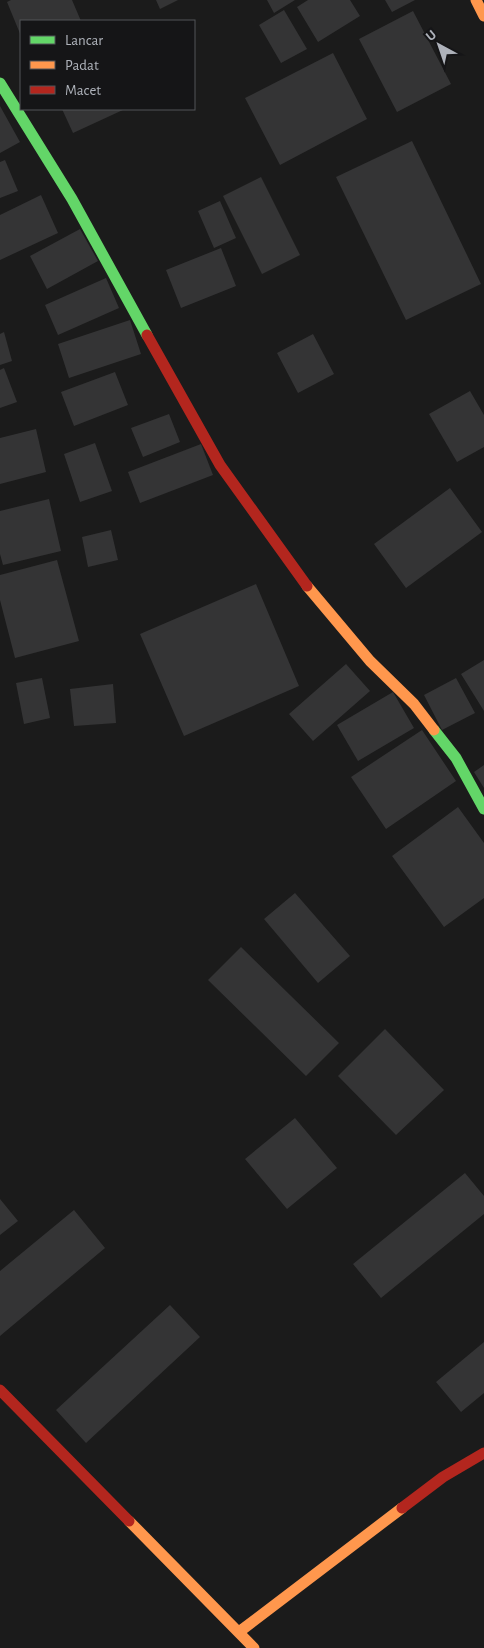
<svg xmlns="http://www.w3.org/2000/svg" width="484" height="1648" font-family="'Alegreya Sans',sans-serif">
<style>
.building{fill:#343435}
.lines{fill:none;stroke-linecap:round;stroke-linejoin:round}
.fast{stroke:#63d668;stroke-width:11}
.slow{stroke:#ff974d;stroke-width:11}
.jam{stroke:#b3261e;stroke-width:11}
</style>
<rect width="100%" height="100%" fill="#1b1b1b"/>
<path class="building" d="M11 0H72L81 21H21V36L7 2Z
M156 0H178L160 9Z
M267 0H295L274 13Z
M308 0H350L360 16 318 42 297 7Z
M385 0H415L392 12Z
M284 10 307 49 281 63 259 25Z
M413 11 451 84 397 112 359 39Z
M333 53 367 119 280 165 245 98Z
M0 106 20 142 0 153Z
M62 109H125L73 133Z
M412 141 481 284 406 320 336 177Z
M5 160 18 191 0 198V162Z
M261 177 300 255 262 274 223 196Z
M41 195 58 233 0 260V215Z
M220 201 236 238 214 248 198 211Z
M80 229 98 261 47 289 30 256Z
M221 248 236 286 181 308 166 270Z
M106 278 119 308 58 335 45 305Z
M130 320 141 354 69 378 58 344Z
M4 332 12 361 0 365V334Z
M313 334 334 374 298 393 277 353Z
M4 368 17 402 0 408V370Z
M115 372 128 405 74 426 61 392Z
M470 391 484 415V447L457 462 429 414Z
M169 414 180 442 143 457 131 428Z
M36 429 46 472 0 484V438Z
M95 443 112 491 80 502 64 454Z
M201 444 213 475 140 503 128 472Z
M450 488 482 532 406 588 374 544Z
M49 499 61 551 3 565 0 554V511Z
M111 530 118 560 88 567 82 537Z
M57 560 79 641 15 658 0 600V575Z
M256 584 299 686 184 736 140 634Z
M484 660V711L461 674Z
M346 664 370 691 313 741 289 714Z
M42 678 50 718 24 724 16 683Z
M456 678 475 713 442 730 424 695Z
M113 684 116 723 74 726 70 689Z
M393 692 414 728 358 761 337 725Z
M422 730 456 781 386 829 351 777Z
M484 765V788L474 772Z
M458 807 484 843V898L444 927 392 856Z
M295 893 350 956 318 983 264 919Z
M241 947 339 1043 306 1076 208 980Z
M385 1029 444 1090 396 1135 338 1076Z
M295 1118 337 1168 287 1209 245 1159Z
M465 1173 484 1196V1214L381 1298 353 1264Z
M0 1199 18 1221 0 1235Z
M74 1210 105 1248 0 1336V1271Z
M170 1305 200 1337 86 1443 56 1410Z
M484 1342V1393L461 1412 436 1382Z"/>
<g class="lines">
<path class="fast" d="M0 83 72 199 147 335
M434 730 456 758 484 809"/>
<path class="slow" d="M476 0 484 16
M307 586 370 661 414 704 434 730
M129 1521 254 1648
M239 1632 402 1508"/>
<path class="jam" d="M147 335 220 465 307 586
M0 1390 129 1521
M402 1508 443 1477 484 1453"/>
</g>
<rect x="20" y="20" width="175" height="90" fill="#151517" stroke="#525458"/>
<rect x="30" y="36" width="25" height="8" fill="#63d668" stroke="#525458"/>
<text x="65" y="45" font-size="15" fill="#aeb2ba">Lancar</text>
<rect x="30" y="61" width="25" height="8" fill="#ff974d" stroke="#525458"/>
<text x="65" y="70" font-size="15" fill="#aeb2ba">Padat</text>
<rect x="30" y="86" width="25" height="8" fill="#b3261e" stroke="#525458"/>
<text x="65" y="95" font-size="15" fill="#aeb2ba">Macet</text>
<g transform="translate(439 45) rotate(320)" stroke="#151517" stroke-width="4" paint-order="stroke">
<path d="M0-4L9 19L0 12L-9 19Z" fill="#aeb2ba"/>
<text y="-8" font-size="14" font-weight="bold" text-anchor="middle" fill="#aeb2ba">U</text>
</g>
</svg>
